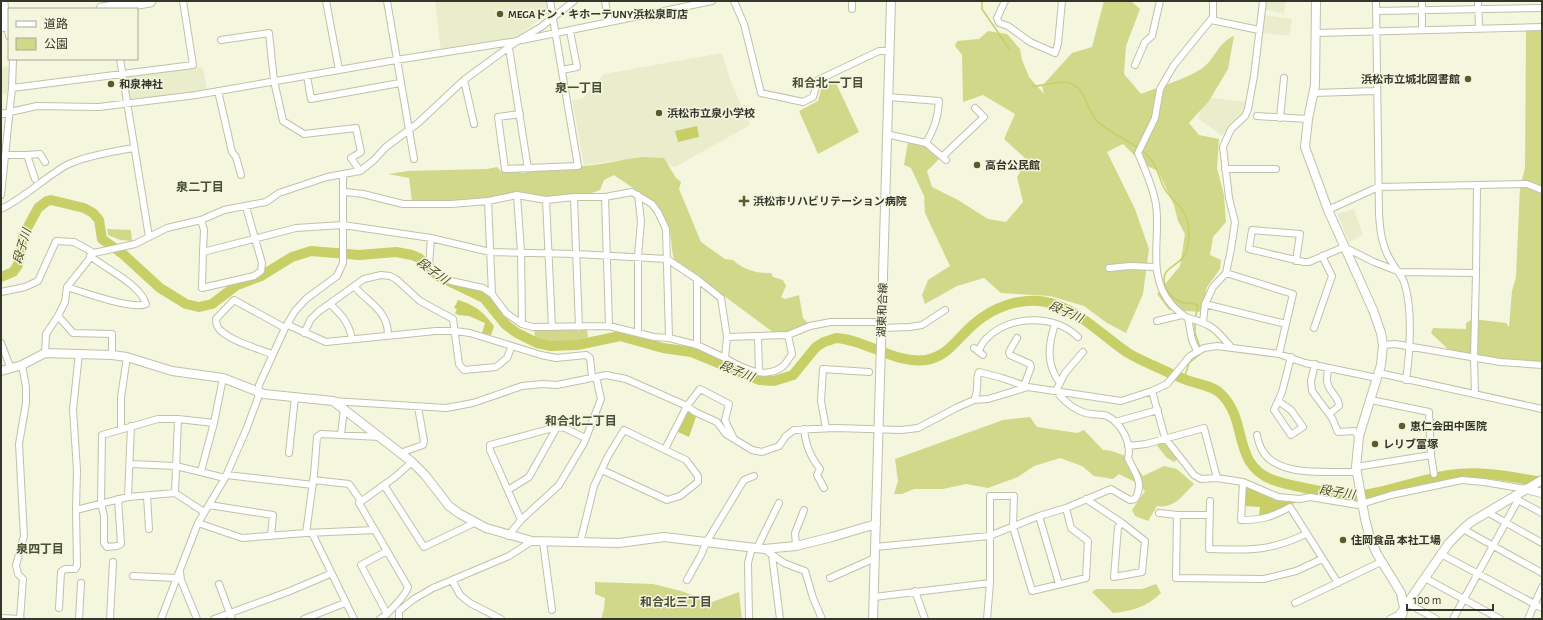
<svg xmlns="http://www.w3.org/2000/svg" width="1543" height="620" font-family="'Alegreya Sans','Noto Sans JP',sans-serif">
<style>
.built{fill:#eaedcc}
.green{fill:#d1d88a}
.water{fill:#c7cf66}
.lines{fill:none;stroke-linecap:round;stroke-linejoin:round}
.stream{stroke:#c7cf66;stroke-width:1.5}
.river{stroke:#c7cf66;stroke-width:10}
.street-casing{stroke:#bfc2aa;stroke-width:8}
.secondary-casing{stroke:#bfc2aa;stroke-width:10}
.highway-casing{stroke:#bfc2aa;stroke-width:13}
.street{stroke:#fff;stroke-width:6}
.secondary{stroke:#fff;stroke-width:8}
.highway{stroke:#fff;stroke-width:11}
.poi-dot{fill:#595c2a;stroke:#f4f7de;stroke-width:1.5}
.labels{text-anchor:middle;stroke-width:3;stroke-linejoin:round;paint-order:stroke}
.poi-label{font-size:11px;font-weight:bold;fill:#34352b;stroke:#f4f7de;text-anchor:start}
.street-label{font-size:11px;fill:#34352b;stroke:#f4f7de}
.neighbourhood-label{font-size:12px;font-weight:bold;fill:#4b4e38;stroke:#f4f7de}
.water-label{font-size:12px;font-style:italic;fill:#494c21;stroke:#f4f7de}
</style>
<rect width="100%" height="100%" fill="#f4f7de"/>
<path class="built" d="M435 1H545L548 13 518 36 441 52Z
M1267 1H1286L1284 13 1266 10Z
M1265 15 1292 19 1289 36 1263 33Z
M722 53 731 82 750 125 675 167 659 160 644 157 584 165 572 100 582 99 604 74Z
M12 66 10 93 1 94V67Z
M203 67 207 90 129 101 125 76Z
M1205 97 1247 102 1243 112 1230 124 1222 136 1198 118Z
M1354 209 1363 235 1349 242 1337 214Z"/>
<path class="green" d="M1104 1H1131L1140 9 1126 46 1124 74 1141 94C1161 86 1183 80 1201 69 1215 60 1218 42 1234 36L1228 69 1209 101 1189 123 1199 135 1219 139 1217 168 1224 195 1226 222 1213 237 1210 255 1221 260 1220 269 1207 287 1201 312 1169 310 1157 294 1180 266 1185 234 1178 221 1174 205 1158 171 1143 164 1123 144 1107 152 1135 209 1149 249 1143 294 1126 333 1107 323 1084 306 1050 296 1001 293 984 278 957 286 925 304 922 295 928 280 950 266 925 213 924 196 911 168 904 165 908 142 924 145 939 159 927 171 932 187 958 200 988 219 1006 222 1023 202 1017 177 1027 160 1004 139 1015 114 983 95 963 102 962 55 955 46 957 41 979 39 988 31 1007 34 1020 49 1022 60 1029 77 1044 94 1042 86 1072 53 1092 47Z
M1526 31H1542V364L1452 353 1431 333 1433 328 1466 329V323L1473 319 1506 323 1509 327 1512 291 1516 277 1520 187 1525 168Z
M835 81 859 132 818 154 799 111 818 101 822 86Z
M643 157 664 158 676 178 681 182 679 189 701 242 725 259 733 260C742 269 758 274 771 273L773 277 783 280 786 286 781 297 785 299 799 295 803 318 809 324 789 332 774 333 674 259C671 249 672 238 669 228 660 201 636 191 614 175L604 180 600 190 587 195 569 196 546 197 518 193 498 195 483 200 443 202 412 201 409 178 388 174 408 171 487 169 497 167 501 171H515L523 173 540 170 580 169 582 166C603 165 622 159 643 157Z
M107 229 131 230 132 241 120 240 108 235Z
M534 329H587L588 337C572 344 552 343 535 337Z
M1030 417 1037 427 1077 433 1084 430 1103 450C1113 450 1121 455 1130 457L1143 476 1164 466 1177 469 1194 484C1183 495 1174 509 1157 506L1148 521 1135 516 1132 510 1145 491 1139 484 1119 474 1113 479 1094 476 1082 466 1060 458 1034 466 1018 477 988 488 966 484 943 489H914L902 494H894L898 481 895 459 1003 420Z
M1164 441 1178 459 1174 462 1166 457 1155 443Z
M595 582 653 584 681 591 712 602 739 592 742 619H601L604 609 605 598 595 594Z
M1156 584 1161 593C1147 607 1132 611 1113 613L1092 592 1096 589H1142Z"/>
<path class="water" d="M697 126 699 137 678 142 675 131Z
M458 300C477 306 482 311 494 326L491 335 482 333 485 323 469 316 458 315 455 313 457 309 454 308Z
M690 412 696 417 689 437 678 432 687 413Z
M1248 486 1278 501 1297 502 1261 516 1259 515 1260 507 1245 506 1246 488Z"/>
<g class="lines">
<path class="stream" d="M982 1V9L1010 50
M1033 86C1044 86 1059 80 1070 83 1085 88 1087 109 1096 120 1105 130 1126 139 1138 148
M1141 150C1158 163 1156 171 1164 188 1170 199 1182 205 1186 217 1190 227 1190 247 1184 256 1176 268 1158 268 1166 288 1168 294 1177 302 1184 303 1190 304 1193 302 1198 306L1195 319
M1195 323V333L1200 347
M1184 379 1189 363 1199 355 1200 353"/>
<path class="river" d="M1 277 13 272 18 265 23 236 38 208 47 201 51 200 84 208 93 213 99 220 102 239 124 255 160 288 186 304 199 307 212 304 237 285 261 276 292 257 311 251 359 255 396 252 412 255 419 258 438 276 484 298 506 325 517 333 537 343 551 346 577 345 620 336 663 348 691 352 759 380 774 381 793 375 816 347 824 342 836 338C867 340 894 364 926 360 949 356 958 337 974 324 993 307 1021 297 1046 302 1079 309 1101 335 1128 353 1138 359 1150 364 1161 369 1169 373 1176 376 1184 379 1195 384 1213 385 1221 394 1249 421 1231 464 1273 480 1287 485 1345 497 1357 496 1389 492 1418 480 1449 475 1480 470 1511 477 1542 482"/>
<defs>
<path id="street" d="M326 1 339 70
M387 1 414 159
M605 1 609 22
M734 1 744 24 761 93 803 102 813 97 818 80 879 51H889
M852 1V9
M1005 1 997 18 999 23 1008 26 1030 42 1055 53 1058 44 1062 1
M1376 1 1379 214C1380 231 1382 247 1391 261 1395 269 1401 274 1404 282 1413 308 1410 352 1406 380
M1422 1V30
M1478 1 1479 28
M1376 11 1542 8
M1211 20 1259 30
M7 24 9 36
M1316 33 1542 27
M221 40 269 33 274 81 283 121 304 134 356 128 361 152 351 158 360 171
M509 48 528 169
M120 59 149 237
M1135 65 1145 42 1152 36 1160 1
M562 70 577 67 570 31
M307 76 311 99 400 83
M464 80 474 124
M12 88 193 65 183 1
M218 91 232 152 236 157 241 175
M1313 93 1376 91
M888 97 939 101C938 118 934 129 926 143
M1 114 37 106 99 107 196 95 396 60 517 41 712 1
M520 114 498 117 505 169 578 166 550 1
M1257 116 1308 119
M1280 118 1284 78
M886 134 926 143 946 160
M6 155H27L35 179
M27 155 40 154 45 162
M943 156 984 117 975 108
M1225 169H1276
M1477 185 1527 184 1542 190
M345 192 363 194 403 204H451L488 201 517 195 546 200
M1 195 12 88 13 59
M517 195 521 252 522 324
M638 195 641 221 638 256V333
M605 197 609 326
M488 201 492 294
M1 209C24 198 43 179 65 166 81 157 115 151 134 148
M201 220 204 230 203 252 296 228 343 225 431 238 490 252 577 254 667 259 697 279V345L669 338
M431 238 429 266 439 275 451 281 483 288 492 294 506 313 522 324 533 327 609 326 654 337 669 338 666 229 658 212 652 204 632 192 605 197H574L579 327
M203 252 202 288 254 276 261 271 262 263 246 207
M1296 261 1300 234 1252 230 1249 249 1304 262H1309L1344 247 1374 262 1400 272 1476 273 1477 185 1378 187 1328 210
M1109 268 1130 266 1155 267
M354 286C368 303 388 310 388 335
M67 287C82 292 133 310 146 304 140 284 106 269 90 256
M1 292 25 287 38 281 56 241 74 242 94 253
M330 304C342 315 349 323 352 339
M1205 304 1286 324 1293 294 1226 273
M58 316 73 333 112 334V355
M1188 318C1211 324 1215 328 1231 347
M1157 321 1182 315
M1203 322 1205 304 1213 287 1226 273 1231 249 1235 222 1229 198 1223 147 1231 129 1245 116 1248 109 1254 76 1263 1
M1055 324C1048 345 1046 365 1060 383
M288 325 326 342 436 331H455L470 333 541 355 556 358 586 355 590 358 592 377
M552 327 546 200 574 197
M881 328 910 327 922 325 945 310
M1314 328 1332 276 1322 256
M304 333 311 319 318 312 364 279 381 275 390 276 396 279 420 301 453 319 459 364 464 370 496 367 507 358 512 346
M727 337 788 335 810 326 831 322H881
M758 337 759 371
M1017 338 1009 352 1010 355 1030 364 1031 367 1024 386
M1 343 11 369
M697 345 725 358 727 337 721 298 697 279
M1383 345 1395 344 1500 362 1542 365
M974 348 983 355
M978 351C981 347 983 341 987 338 1010 315 1055 314 1078 337
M1197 351 1192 340 1188 318C1182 315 1177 310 1172 305 1146 276 1161 239 1156 205 1153 186 1145 170 1138 153L1155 118 1160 89 1174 65 1213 17V1
M45 353 46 334 58 316 65 302 67 287 94 253 135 244 167 228 201 220 224 210 266 202 279 193 327 177 360 171 373 161 386 147 418 123 464 80 517 41 541 27 574 1
M79 353 73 410 77 470 76 510 128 497 175 493 204 512
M272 354C256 348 233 342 220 330 217 327 216 323 216 319L234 300 285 328
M1279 354 1286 324
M725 358C742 368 764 380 782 367 786 364 789 358 792 354L788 335
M1315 364 1311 381 1312 391 1332 418 1338 432 1354 431 1359 436
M1379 373 1542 409
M1152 391 1165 438 1194 475 1201 479 1217 478
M1475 394 1474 358 1476 273
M974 400C980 390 975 379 979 372L1002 378 1028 387
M333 401 446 408 473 403 522 386 542 384 557 385 606 375 626 379 687 406 695 412 717 422 726 434 752 450 762 452 779 446 786 436 794 430 835 428 901 430 918 428 958 407 974 400 988 399 1028 387 1121 401 1152 391 1167 384 1190 356 1204 348 1217 346 1279 354 1305 363 1377 378
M1278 401 1291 410 1303 427 1291 435 1274 410 1282 392 1291 357
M1329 414 1339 406C1339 393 1321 391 1329 368
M1115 422 1158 410
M121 428V397L127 357
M826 428 821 401 823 369 869 372
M804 429C806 446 810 456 820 469L817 475 824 488
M341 435 344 408
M1257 435C1258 440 1259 445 1262 450 1277 478 1329 471 1356 472
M1128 446 1146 444 1204 428 1217 478 1243 482
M665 449 687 406 700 389 729 404 725 420 733 437
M289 453 295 397
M400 453 423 445 424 441 418 407
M1431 455 1434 474
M131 464 176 466 225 478
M1356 467 1431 455 1429 412 1371 400
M201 471 214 423
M227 475 313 485
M313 480 349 484 361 501
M384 485 424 547 474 523
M508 490 529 477 557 427
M175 493 178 419 214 423 223 378
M147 496 149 529
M128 497 131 426
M118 499 121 544 117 546 107 547 104 543V516L101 503 102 435 158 419H178
M1086 499 1122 523 1118 527 1114 577 1142 572 1145 541 1122 523
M1518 500 1542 513
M1210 501 1209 549C1249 550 1268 552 1306 534
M209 505 273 515 271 536
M1487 512 1542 543
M1159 513 1177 515
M1209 515H1177L1176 578 1264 579 1296 571 1322 559
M1039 516 1059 584
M521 520 490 450V445L557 427 565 428 585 438
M198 523 242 538 306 533 375 530
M1463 529 1542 573
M306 533 314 475 317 437 321 434 380 437
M312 533 354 619
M508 536 521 520 559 485 584 443 601 399 596 377
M543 542 552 610
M580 543 594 486 608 456 624 430 686 460 698 476V482L680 496 667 500 602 470
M796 546 795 533 804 510
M875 547 989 536 1039 516 1066 508 1111 489 1130 500 1135 499C1145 483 1134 472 1128 458 1132 444 1121 422 1107 416 1103 414 1096 415 1092 414 1077 413 1065 402 1056 391L1065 373 1083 352
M757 548 779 503
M764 549 784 563 805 571 813 598 822 619
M387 551 361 565 387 614
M1441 554 1542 608
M772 555 780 619
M180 572 181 580 197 619
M133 576 177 578
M830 578 875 558
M1425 578 1500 619
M452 580 460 595 470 603 501 619
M687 580 701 555 707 541 744 480 754 476
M1338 583 1290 507C1272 517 1262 520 1241 520L1243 482 1278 497 1300 499 1310 497 1358 505 1391 495 1462 480 1484 482 1526 489
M219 584 232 619
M915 591 925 619
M874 597 990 583
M1295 603 1381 562
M1407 603 1436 619
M59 608 61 572 65 569H75L77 566 76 510
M1 618 21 619
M20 619 23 579 18 574 16 565 24 536 19 444 26 403V387L22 365
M79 619 81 583
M110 619 113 562
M161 619 198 523 225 478 246 430 258 398 259 385 285 328 295 311 306 299 337 276 343 263V175
M214 619 290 591 330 574
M304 619 345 603
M380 619C387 615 406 595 408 587L359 503 395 477 412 462
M399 619V611L414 599 433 588 509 556 532 541
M749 619 748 563 752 547
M987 619 990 583V496H1014L1013 527 1032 591 1086 578 1088 541 1071 528 1066 508
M1390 619 1398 615 1403 609
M1453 619 1518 500 1517 494
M1528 619 1542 587"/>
<path id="secondary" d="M3 1 7 24
M1316 1 1315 85 1308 119 1305 147 1328 210 1373 310 1381 333 1383 345 1381 365 1359 436 1356 467 1365 519 1370 538 1377 554 1401 593 1404 608
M1 371 22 365 45 353 112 355 127 357 172 371 223 378 264 394 333 401 412 462 425 475 449 506 460 514 486 528 532 541 619 543 664 537 764 549 796 546 832 537 876 524
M1526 489 1542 493
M873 619 891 1
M1401 619 1404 608 1449 543 1463 529 1471 522 1542 480"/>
<path id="highway" d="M102 9 150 1
M1 26 9 24"/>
</defs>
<use href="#street" class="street-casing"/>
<use href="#secondary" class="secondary-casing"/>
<use href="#highway" class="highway-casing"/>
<use href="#street" class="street"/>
<use href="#secondary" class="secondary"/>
<use href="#highway" class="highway"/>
</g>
<g class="poi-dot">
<circle cx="500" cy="14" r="4"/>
<circle cx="1468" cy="79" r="4"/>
<circle cx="111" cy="84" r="4"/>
<circle cx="659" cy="113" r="4"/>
<circle cx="977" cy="165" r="4"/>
<path d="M742 195h4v4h4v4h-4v4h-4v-4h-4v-4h4z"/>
<circle cx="1402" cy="426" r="4"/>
<circle cx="1375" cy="444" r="4"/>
<circle cx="1343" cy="540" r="4"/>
</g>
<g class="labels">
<g class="poi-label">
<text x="508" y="18">MEGAドン・キホーテUNY浜松泉町店</text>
<text x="1460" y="83" text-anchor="end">浜松市立城北図書館</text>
<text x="119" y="88">和泉神社</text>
<text x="667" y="117">浜松市立泉小学校</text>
<text x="985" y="169">高台公民館</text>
<text x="753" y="205">浜松市リハビリテーション病院</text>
<text x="1410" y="430">恵仁会田中医院</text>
<text x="1383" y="448">レリブ富塚</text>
<text x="1351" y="544">住岡食品 本社工場</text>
</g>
<g class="street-label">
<text transform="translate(882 310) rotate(-88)" y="4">湖東和合線</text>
</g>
<g class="neighbourhood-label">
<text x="828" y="87">和合北一丁目</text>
<text x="579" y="92">泉一丁目</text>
<text x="200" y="191">泉二丁目</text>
<text x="581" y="425">和合北二丁目</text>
<text x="40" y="553">泉四丁目</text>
<text x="676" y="606">和合北三丁目</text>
</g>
<g class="water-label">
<text transform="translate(22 246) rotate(-73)" y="4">段子川</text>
<text transform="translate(433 271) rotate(36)" y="4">段子川</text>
<text transform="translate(1066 312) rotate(24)" y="4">段子川</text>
<text transform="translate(737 371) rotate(22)" y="4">段子川</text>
<text transform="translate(1337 492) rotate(9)" y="4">段子川</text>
</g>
</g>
<rect width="1543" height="620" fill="none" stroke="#34352b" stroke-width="4"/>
<rect x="8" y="8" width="130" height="52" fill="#f4f7de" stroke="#a7a996"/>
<rect x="16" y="21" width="20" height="6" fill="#ffffff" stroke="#a7a996"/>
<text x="44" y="28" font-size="12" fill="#34352b">道路</text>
<rect x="16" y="38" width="20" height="12" fill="#d1d88a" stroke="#a7a996"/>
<text x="44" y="48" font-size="12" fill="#34352b">公園</text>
<path d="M1407 604v6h86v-6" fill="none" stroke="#34352b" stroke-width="2"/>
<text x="1413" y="604" font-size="12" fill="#34352b" stroke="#f4f7de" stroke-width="3" paint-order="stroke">100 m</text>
</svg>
